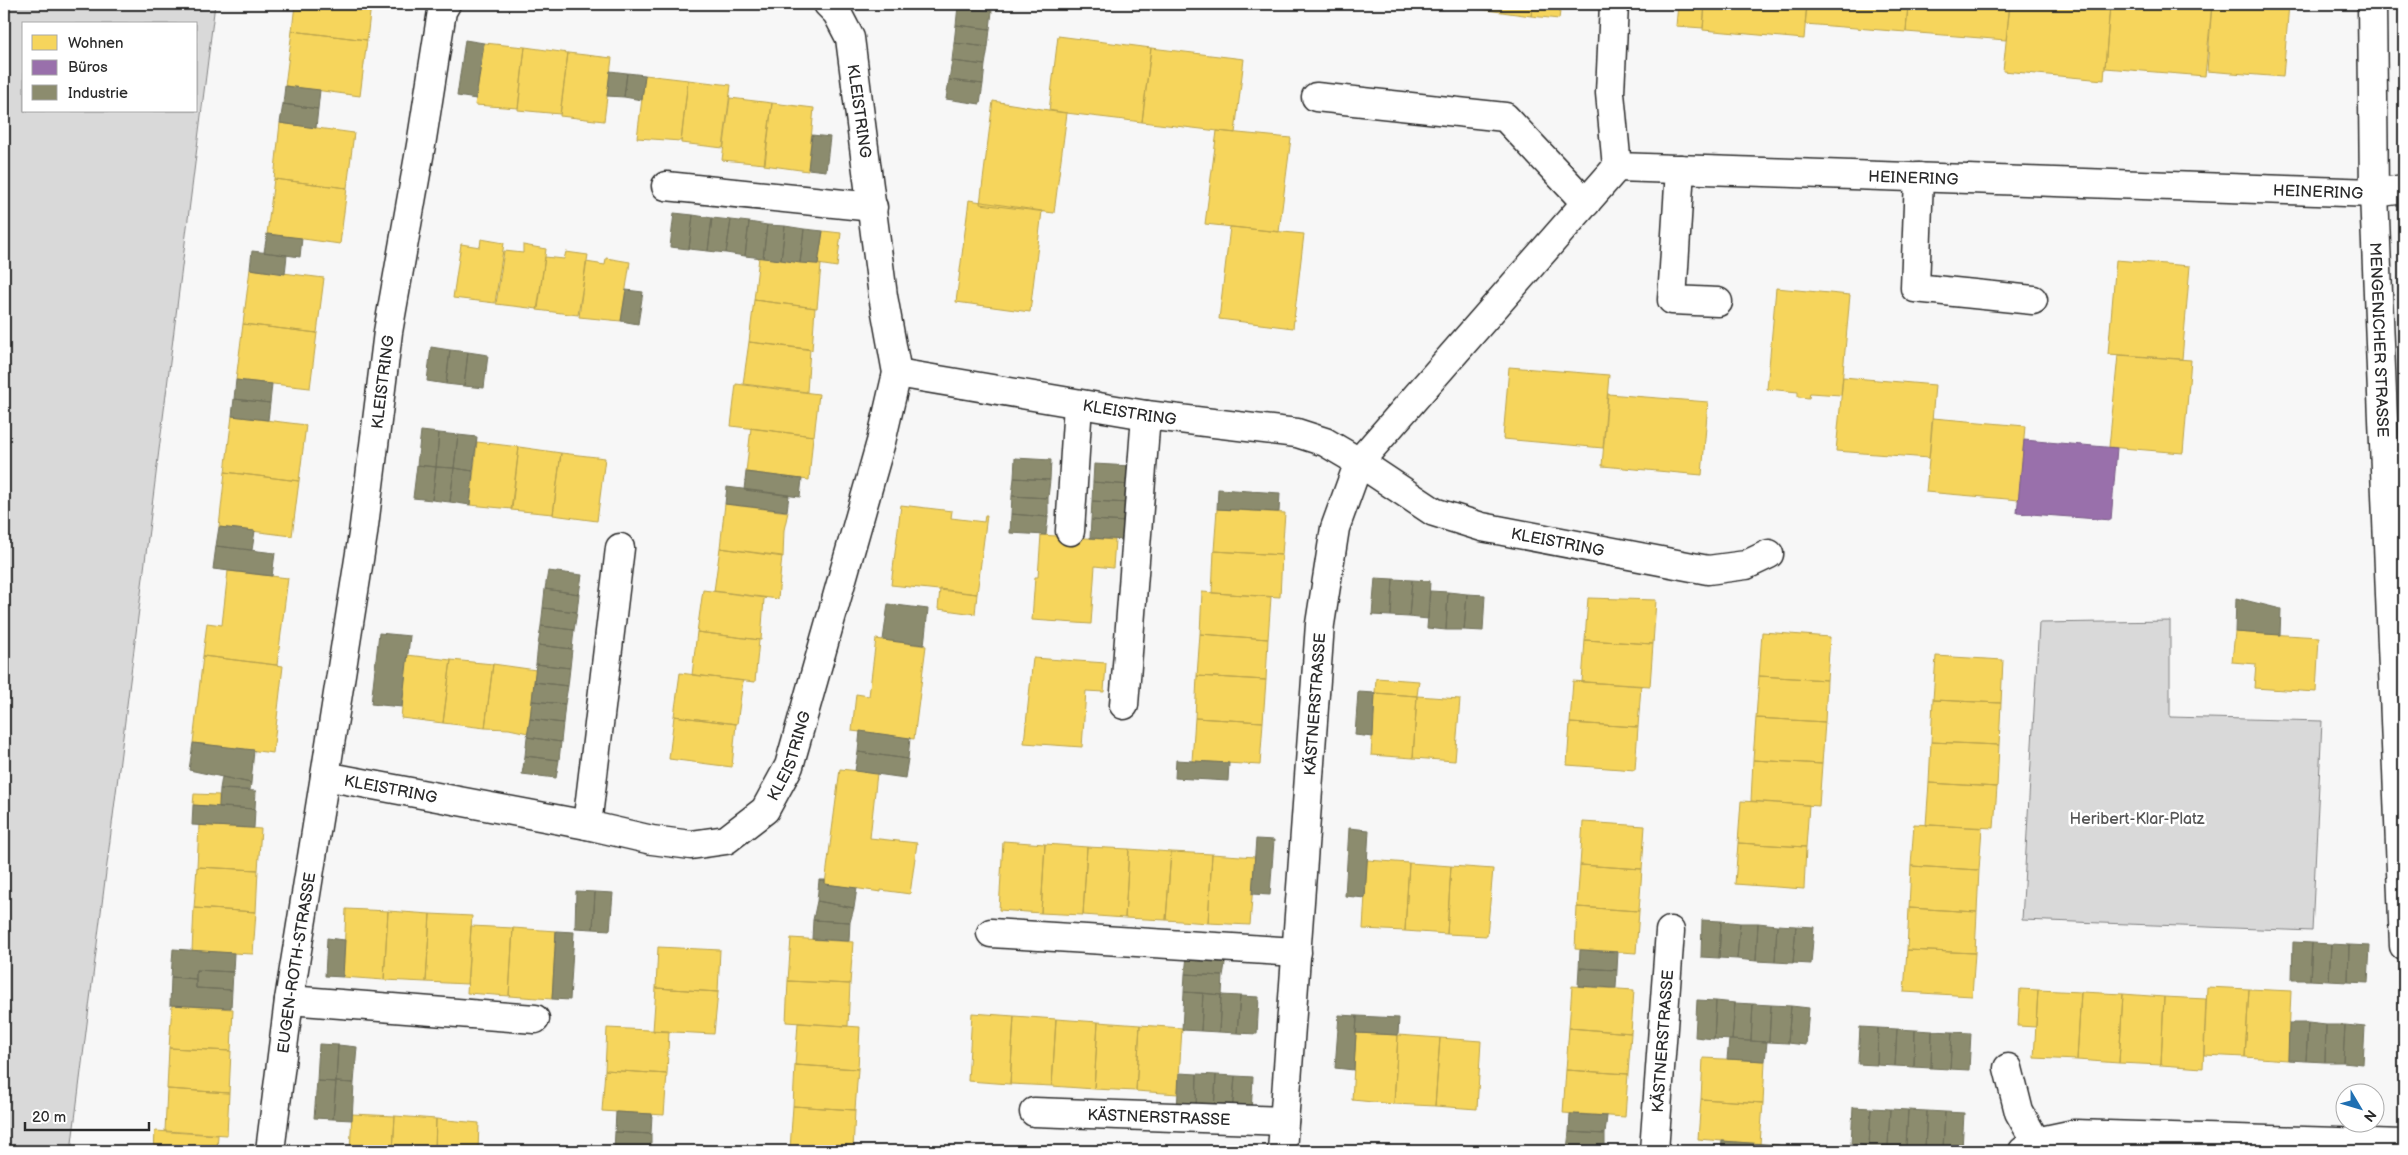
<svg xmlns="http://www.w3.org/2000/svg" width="2408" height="1155" font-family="'Balsamiq Sans',sans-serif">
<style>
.green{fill:#d9d9d9;stroke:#828282;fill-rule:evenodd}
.homes{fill:#f6d55c;stroke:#b9a24d}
.offices{fill:#9970ab;stroke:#785b85}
.industry{fill:#8c8c6e;stroke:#6f6f5a}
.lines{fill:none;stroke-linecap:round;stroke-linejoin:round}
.minor-casing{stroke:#2b2b2b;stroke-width:31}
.minor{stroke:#fff;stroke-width:28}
.labels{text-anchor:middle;stroke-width:5;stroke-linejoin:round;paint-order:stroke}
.street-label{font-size:16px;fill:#2b2b2b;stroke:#fff}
.park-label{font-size:16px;fill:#565656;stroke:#fff}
</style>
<rect width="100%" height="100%" fill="#f7f7f7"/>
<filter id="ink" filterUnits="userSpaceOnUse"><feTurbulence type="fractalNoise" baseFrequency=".02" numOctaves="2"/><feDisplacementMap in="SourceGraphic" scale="10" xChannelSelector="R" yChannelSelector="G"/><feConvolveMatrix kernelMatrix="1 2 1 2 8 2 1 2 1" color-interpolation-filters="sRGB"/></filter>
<g filter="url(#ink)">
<path class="green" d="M4 4H215L71 1151H4ZM24 24H196V111H24Z
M2170 621V717L2322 721 2312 931 2022 920 2039 623Z"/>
<path class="homes" d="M295 4H371L367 40 292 31Z
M1458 4H1533L1531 16 1458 6Z
M1533 4H1561L1559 19 1531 16Z
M1678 4H1705L1703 28 1676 26Z
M1705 4H1807L1804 39 1703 30Z
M1807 4H1908L1906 32 1805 24Z
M1908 4H2010L2006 40 1906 32Z
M2010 4H2080L2110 6 2104 80 2003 71Z
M2110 4H2212L2205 76 2105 68Z
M2212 4H2289L2283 77 2207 71Z
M292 31 367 40 360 96 285 86Z
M1058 36 1151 48 1142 122 1049 111Z
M484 43 525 47 518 108 475 105Z
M525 47 568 53 560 114 518 110Z
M1151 48 1244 59 1235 133 1142 122Z
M568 53 612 58 604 121 560 116Z
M645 75 688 80 681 141 637 138Z
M688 80 731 85 723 148 681 143Z
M730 98 772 103 765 164 722 160Z
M993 101 1067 113 1054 213 980 204Z
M772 103 814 108 808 171 764 165Z
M280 123 354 133 347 188 274 179Z
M1217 131 1291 138 1279 232 1205 224Z
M274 179 347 188 340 244 267 234Z
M969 200 1042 211 1030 312 956 302Z
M1230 227 1304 234 1293 328 1219 319Z
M823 231 841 233 837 267 818 264Z
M481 239 504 243 495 303 453 298 461 244 480 247Z
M523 245 546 249 538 309 496 304 504 251 523 253Z
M566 252 588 255 578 315 537 310 545 257 564 259Z
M759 257 821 265 817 308 754 300Z
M606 258 630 262 621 321 579 317 586 262 605 265Z
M2116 260 2190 266 2182 359 2108 354Z
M250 269 324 278 317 333 243 324Z
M1776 288 1850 295 1841 395 1810 393 1809 398 1798 397V392L1767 389Z
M754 300 815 308 812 350 749 342Z
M243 324 317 333 310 388 236 380Z
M749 342 810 349 807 392 743 384Z
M2118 355 2191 360 2183 453 2109 447Z
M1509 367 1609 375 1603 448 1503 439Z
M1843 377 1935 385 1929 458 1836 451Z
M736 384 819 394 814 436 731 426Z
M1608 394 1708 402 1702 475 1602 466Z
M232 416 306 425 299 481 225 472Z
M1933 418 2025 426 2019 500 1926 492Z
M751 428 813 436 809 480 746 472Z
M477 442 519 447 512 509 470 505Z
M519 447 561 453 553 514 511 510Z
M561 453 605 458 597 521 553 515Z
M225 472 299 481 292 536 219 527Z
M725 504 788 512 784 530 783 557 720 548Z
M901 505 952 511 951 518 984 522 985 515H987L977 594 891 585Z
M1217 509 1285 513 1282 555 1214 551Z
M1041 535 1115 540 1113 568 1095 566 1091 624 1032 620 1035 577H1038Z
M720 548 782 556 778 599 714 591Z
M1214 551 1282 555 1280 597 1212 593Z
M228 571 288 578 277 665 203 656 207 623 222 625Z
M940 589 977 594 975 614 938 609Z
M703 590 766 598 764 599 761 640 697 632Z
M1202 592 1271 597 1268 639 1200 634Z
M1588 598 1656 600 1653 644 1585 640Z
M697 632 759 640 755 682 692 675Z
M1762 632 1830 637 1827 680 1759 676Z
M2235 632 2319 637 2316 692 2254 688 2256 664 2232 662Z
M1200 634 1268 639 1266 680 1197 676Z
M876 639 926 646 914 739 852 731 856 694 869 696Z
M1585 640 1653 644 1650 686 1582 682Z
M407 655 451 660 443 723 401 718Z
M203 656 283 666 273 753 193 743Z
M1936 656 2003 660 2001 703 1933 700Z
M1033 658 1106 663 1104 692 1086 691 1082 747 1024 743Z
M451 660 493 664 485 728 443 723Z
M493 664 536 670 528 733 509 729 485 728Z
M680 673 743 681 737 724 674 716Z
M1197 676 1266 680 1263 722 1195 718Z
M1759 676 1827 680 1825 722 1756 718Z
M1376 678 1419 681 1417 696 1375 693Z
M1573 681 1641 686 1638 727 1570 723Z
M1375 693 1417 696 1413 758 1371 755Z
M1417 696 1460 699 1455 761 1413 758Z
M1933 700 2001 703 1999 745 1931 742Z
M674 716 736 724 732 767 669 759Z
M1195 718 1263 722 1260 765 1192 761Z
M1756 718 1825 722 1822 764 1753 760Z
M1570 723 1638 727 1635 770 1567 765Z
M1931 742 1999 745 1997 787 1929 783Z
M1753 760 1822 764 1819 806 1751 801Z
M840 769 877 773 870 838 917 843 910 894 881 890V892L825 884Z
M1929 783 1997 787 1994 828 1926 825Z
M194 794 219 795V807L193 805Z
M1741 801 1809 805 1806 847 1738 843Z
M1583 822 1645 826 1642 869 1580 865Z
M1914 824 1982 828 1979 870 1911 866Z
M199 825 261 829 258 870 197 867Z
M1003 841 1045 844 1041 913 999 910Z
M1738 843 1806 847 1804 889 1735 884Z
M1045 844 1087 847 1083 915 1041 913Z
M1087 847 1129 849 1125 918 1083 915Z
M1129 849 1171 852 1166 920 1125 918Z
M1171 852 1212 854 1208 923 1166 920Z
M1212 854 1255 857 1250 925 1208 923Z
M1367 860 1409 863 1405 931 1363 929Z
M1409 863 1451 866 1447 934 1405 931Z
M1580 865 1642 869 1639 911 1577 907Z
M1451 866 1493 869 1487 936 1447 934Z
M1911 866 1979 870 1977 912 1909 908Z
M197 867 258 870 256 912 194 908Z
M1577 907 1639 911 1636 953 1575 949Z
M194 908 256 912 253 954 192 951Z
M1909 908 1977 912 1975 953 1907 950Z
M346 909 388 911 384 980 343 977Z
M388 911 430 914 426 982 384 980Z
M430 914 472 916 467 984 426 982Z
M471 926 513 928 509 996 467 993Z
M513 928 556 931 552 999 509 996Z
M791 938 853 942 850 984 788 981Z
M658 947 720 950 718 992 656 988Z
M1907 950 1975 953 1972 996 1904 992Z
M788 981 850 984 848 1026 786 1022Z
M1572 986 1634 990 1631 1033 1569 1028Z
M2207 987 2249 989 2245 1057 2204 1055Z
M656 988 718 992 714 1034 653 1031Z
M2020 989 2038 990 2036 1027 2018 1026Z
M2249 989 2291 991 2288 1060 2245 1057Z
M2038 990 2081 992 2077 1060 2034 1058Z
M2081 992 2123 994 2119 1063 2077 1060Z
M2123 994 2164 997 2161 1065 2119 1063Z
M2164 997 2206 999 2203 1068 2161 1065Z
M172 1005 233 1009 231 1051 169 1048Z
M972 1013 1014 1016 1010 1084 968 1081Z
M1014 1016 1056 1019 1052 1086 1010 1084Z
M1056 1019 1098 1022 1094 1089 1052 1086Z
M1098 1022 1140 1025 1136 1091 1094 1089Z
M798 1023 860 1027 858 1069 795 1065Z
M1140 1025 1182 1028 1178 1094 1136 1091Z
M607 1028 669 1031 667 1074 605 1070Z
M1569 1028 1631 1033 1628 1074 1566 1070Z
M1356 1033 1398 1035 1394 1104 1352 1100Z
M1398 1035 1440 1038 1435 1106 1394 1104Z
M1440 1038 1481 1041 1477 1109 1435 1106Z
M169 1048 231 1051 229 1093 167 1089Z
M1703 1058 1765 1061 1763 1103 1701 1099Z
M795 1065 858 1069 855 1110 793 1106Z
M605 1070 667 1074 664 1115 602 1111Z
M1566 1070 1628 1074 1625 1117 1563 1113Z
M167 1089 229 1093 227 1135 165 1131Z
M1701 1099 1763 1103 1760 1144 1698 1139Z
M793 1106 855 1110 853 1151 790 1149Z
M352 1114 395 1116 393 1151H350Z
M395 1116 436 1119 435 1151H393Z
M436 1119 479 1123 478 1151H435Z
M155 1131 218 1135 217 1151H154Z
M783 1148 790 1149 833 1151H783Z"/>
<path class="offices" d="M2024 440 2117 448 2111 520 2017 513Z"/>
<path class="industry" d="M958 6 992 11 990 29 956 25Z
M956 25 990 29 988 47 954 43Z
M465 40 484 43 476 99 457 96Z
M954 43 988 47 985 65 952 61Z
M952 61 985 65 983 84 949 80Z
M610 71 627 73 624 97 607 96Z
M627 73 645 75 642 100 624 97Z
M949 80 983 84 980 104 946 99Z
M285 86 320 90 318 109 283 104Z
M283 104 318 109 316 128 280 123Z
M812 135 830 137 826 171 808 169Z
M674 213 693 215 689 249 670 247Z
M693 215 712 218 708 251 689 249Z
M712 218 731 220 726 253 708 251Z
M731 220 749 222 745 256 726 253Z
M749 222 767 225 763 258 745 256Z
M767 225 785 226 781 260 763 258Z
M785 226 804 229 800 263 781 260Z
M804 229 823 231 818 264 800 263Z
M267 234 302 238 300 257 264 252Z
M252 251 287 255 285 274 250 269Z
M626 290 643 292 638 324 621 321Z
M431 347 450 350 446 384 427 381Z
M450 350 468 352 464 386 446 384Z
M468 352 488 355 484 388 464 386Z
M236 380 272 384 270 403 234 399Z
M234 399 270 403 268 420 232 416Z
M421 431 439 433 436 467 417 465Z
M439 433 458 435 454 468 436 467Z
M458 435 477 437 473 471 454 468Z
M1015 458 1051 460 1050 480 1014 478Z
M1094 464 1131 466 1130 485 1093 482Z
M417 465 436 467 432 500 413 498Z
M436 467 454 468 450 502 432 500Z
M454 468 473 471 470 505 450 502Z
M746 472 802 479 800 497 744 490Z
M1014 478 1050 480 1048 498 1012 496Z
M1093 482 1130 485 1129 503 1092 501Z
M727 487 789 495 787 511 725 504Z
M1218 489 1280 493 1279 512 1217 509Z
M1012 496 1048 498V517L1011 514Z
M1092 501 1129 503 1128 522 1091 520Z
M1011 514 1048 517 1046 535 1010 533Z
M1091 520 1128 522 1127 540 1090 538Z
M219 527 255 531 252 550 216 546Z
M216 546 275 553 272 576 213 569Z
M548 571 582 575 579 594 545 589Z
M1375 578 1393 579 1391 616 1372 615Z
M1393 579 1412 580 1409 617 1391 616Z
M1412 580 1430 581 1428 619 1409 617Z
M545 589 579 594 577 612 543 608Z
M1430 591 1448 592 1446 630 1427 628Z
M1448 592 1467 594 1464 630H1446Z
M1467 594 1485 595 1483 631 1464 630Z
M2236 598 2281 609 2280 635 2235 632Z
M888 604 928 609 924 645 883 640Z
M543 608 577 612 574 630 541 626Z
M541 626 574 630 572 649 538 645Z
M379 633 410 636 402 707 371 704Z
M538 645 572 649 570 668 536 664Z
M536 664 570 668 568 686 534 682Z
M534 682 568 686 565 704 532 701Z
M1358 692 1375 693 1373 737 1355 735Z
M532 701 565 704 563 723 530 719Z
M530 719 563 723 561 742 527 737Z
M860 731 910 738 908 759 858 752Z
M527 737 561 742 559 760 525 756Z
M193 743 254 750 251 783 189 770Z
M858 752 908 759 905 778 855 771Z
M525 756 559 760 556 778 522 774Z
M1176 760 1229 763 1228 781 1175 778Z
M222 777 251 783 250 790 220 789Z
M220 789 256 791 255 809 219 807Z
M193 805 255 809 254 828 192 825Z
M1349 828 1369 830 1365 898 1345 896Z
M1256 839 1274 840 1270 895 1252 894Z
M819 880H825V884L857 888 854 908 817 901Z
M576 891 595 892 593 929 575 928Z
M595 892 613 893 610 930 593 929Z
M817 901 854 908 850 922 813 920Z
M813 920 850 922 849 941 812 939Z
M1702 920 1721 921 1719 958 1701 957Z
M1721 921 1740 923 1737 959 1719 958Z
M1740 923H1758L1756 961 1737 959Z
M1758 923 1777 925 1775 962 1756 961Z
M1777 925 1796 926 1793 963 1775 962Z
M1796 926 1814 927 1811 964 1793 963Z
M556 931 574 932 570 1000 552 999Z
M327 938 345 940 343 977 325 976Z
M2293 942 2312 943 2310 980H2292Z
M2312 943 2331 944 2329 981 2310 980Z
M2331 944 2349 945 2348 982 2329 981Z
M2349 945 2370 946 2368 983 2348 982Z
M173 949 234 953 233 972 196 970V979L171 977Z
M1580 950 1618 952 1617 970 1579 968Z
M1187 956 1226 958 1223 976 1185 974Z
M1579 968 1617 970 1616 988 1578 986Z
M196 970 233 972 232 990 196 988Z
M1185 974 1223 976 1222 995 1184 992Z
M171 977 196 979V988L232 990 231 1008 170 1005Z
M1184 992 1203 993 1201 1031 1182 1030Z
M1203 993 1221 995 1219 1032 1201 1031Z
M1221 995 1240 996 1237 1033 1219 1032Z
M1240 996 1259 997 1257 1034 1237 1033Z
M1697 1000 1716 1001 1714 1039 1695 1037Z
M1716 1001 1735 1003 1732 1040 1714 1039Z
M1735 1003 1753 1004 1751 1041 1732 1040Z
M1753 1004 1771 1005 1769 1042 1751 1041Z
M1771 1005 1791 1006 1788 1043 1769 1042Z
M1791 1006 1809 1008 1806 1045 1788 1043Z
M1339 1015 1357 1016 1354 1070 1335 1068Z
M1357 1016 1399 1018 1398 1035 1356 1033Z
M2289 1023H2308L2306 1061 2288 1060Z
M2308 1023 2326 1025 2325 1062 2306 1061Z
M2326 1025H2345L2343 1062H2325Z
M2345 1025 2365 1027 2363 1064 2343 1062Z
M1860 1027 1878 1028 1877 1065 1858 1064Z
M1878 1028 1897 1029 1895 1066 1877 1065Z
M1897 1029 1915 1030 1914 1067 1895 1066Z
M1915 1030 1932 1031 1931 1068 1914 1067Z
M1932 1031 1952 1032 1950 1069 1931 1068Z
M1952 1032 1971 1033 1969 1070 1950 1069Z
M1729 1040 1767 1042 1765 1061 1727 1059Z
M319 1044 338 1045 336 1082 317 1081Z
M338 1045 357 1047 354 1083 336 1082Z
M1179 1073 1197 1074 1196 1111 1177 1110Z
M1197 1074 1216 1075 1214 1112 1196 1111Z
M1216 1075 1235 1076 1232 1113 1214 1112Z
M1235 1076 1253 1077 1251 1114 1232 1113Z
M317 1081 336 1082 333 1119 314 1118Z
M336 1082 354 1083 352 1120 333 1119Z
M1853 1107 1871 1108 1869 1146 1851 1144Z
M1871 1108 1890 1109 1888 1146H1869Z
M1890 1109 1908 1110 1906 1147 1888 1146Z
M1908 1110 1927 1111 1925 1148 1906 1147Z
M1927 1111 1945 1112 1943 1149 1925 1148Z
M616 1112 652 1114 651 1134 615 1132Z
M1945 1112 1964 1113 1962 1150 1943 1149Z
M1570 1114 1607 1116 1605 1134 1569 1132Z
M615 1132 651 1134V1151L614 1150Z
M1569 1132 1605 1134V1151L1567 1150Z
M1722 1141 1779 1145V1151H1721Z"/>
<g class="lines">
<defs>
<g id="minor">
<path id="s1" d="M446 4 442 11 421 145 388 332 363 534 325 776 587 825 652 840 691 845 726 840 765 810 789 766 881 442 897 373 883 296 850 38 837 13 828 4"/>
<path id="s2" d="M1614 4 1610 93 1617 167 2374 193 2404 189"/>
<path id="s3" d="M2372 4 2374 193 2404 946"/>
<path d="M1316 97 1505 117 1586 203"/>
<path d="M1680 169 1672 300 1718 302"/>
<path d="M1919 177 1915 288 2033 300"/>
<path d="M666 186 873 207"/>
<path id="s4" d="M897 373 1146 415 1297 433 1325 442 1359 462 1434 512 1482 527 1708 570 1746 565 1769 554"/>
<path d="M1070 531 1078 404"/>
<path d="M1124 705 1146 415"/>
<path d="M587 825 620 548"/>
<path d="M991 933 1297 952"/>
<path d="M289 1000 535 1019"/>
<path d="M2008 1068 2019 1112 2036 1142"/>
<path id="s5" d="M1034 1112 1284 1121"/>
<path id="s6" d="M270 1151 289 1000 325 776"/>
<path id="s7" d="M1282 1151 1320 624 1335 528 1359 462 1617 167"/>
<path id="s8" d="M1654 1151 1670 931"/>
<path d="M2023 1151 2036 1142 2074 1134 2404 1144"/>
</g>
</defs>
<use href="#minor" class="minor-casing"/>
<use href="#minor" class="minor"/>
</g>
</g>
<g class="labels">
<g class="street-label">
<text transform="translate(860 111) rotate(82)" y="6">KLEISTRING</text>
<text dy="6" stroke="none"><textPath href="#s2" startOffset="460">HEINERING</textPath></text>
<text dy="6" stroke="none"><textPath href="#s2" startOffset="865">HEINERING</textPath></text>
<text dy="6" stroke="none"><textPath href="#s3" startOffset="336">MENGENICHER STRASSE</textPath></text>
<text transform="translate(382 382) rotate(-83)" y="6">KLEISTRING</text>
<text dy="6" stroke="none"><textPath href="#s4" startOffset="236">KLEISTRING</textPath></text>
<text dy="6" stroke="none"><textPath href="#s4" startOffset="691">KLEISTRING</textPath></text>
<text dy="6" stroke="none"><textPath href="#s7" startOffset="448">KÄSTNERSTRASSE</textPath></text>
<text dy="6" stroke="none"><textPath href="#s1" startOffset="1299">KLEISTRING</textPath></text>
<text dy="6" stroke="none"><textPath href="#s1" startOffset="849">KLEISTRING</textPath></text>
<text dy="6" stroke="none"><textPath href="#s6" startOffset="190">EUGEN-ROTH-STRASSE</textPath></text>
<text dy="6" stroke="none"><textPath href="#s8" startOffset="110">KÄSTNERSTRASSE</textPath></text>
<text dy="6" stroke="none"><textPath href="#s5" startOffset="125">KÄSTNERSTRASSE</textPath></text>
</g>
<g class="park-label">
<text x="2137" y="824">Heribert-Klar-Platz</text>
</g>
</g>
<rect width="2408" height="1155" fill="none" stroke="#fff" stroke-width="20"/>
<rect x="10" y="10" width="2388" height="1135" fill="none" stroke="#2b2b2b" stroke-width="2" filter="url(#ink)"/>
<rect x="22" y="22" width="175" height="90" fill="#ffffff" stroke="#aaaaaa"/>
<rect x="32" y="35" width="25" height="15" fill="#f6d55c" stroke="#aaaaaa"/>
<text x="68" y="48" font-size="15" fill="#2b2b2b">Wohnen</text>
<rect x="32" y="60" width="25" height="15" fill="#9970ab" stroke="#aaaaaa"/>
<text x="68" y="72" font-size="15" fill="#2b2b2b">Büros</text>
<rect x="32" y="85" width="25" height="15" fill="#8c8c6e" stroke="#aaaaaa"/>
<text x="68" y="98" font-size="15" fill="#2b2b2b">Industrie</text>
<g transform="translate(2360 1108) rotate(128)"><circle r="24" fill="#ffffff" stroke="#aaaaaa"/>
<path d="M0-4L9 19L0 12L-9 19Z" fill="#1f6fb2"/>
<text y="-8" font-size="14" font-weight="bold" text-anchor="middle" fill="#2b2b2b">N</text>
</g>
<path d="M25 1122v8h124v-8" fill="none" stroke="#2b2b2b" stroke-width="2.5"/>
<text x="32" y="1122" font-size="15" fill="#2b2b2b" stroke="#ffffff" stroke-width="4" paint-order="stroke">20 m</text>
</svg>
